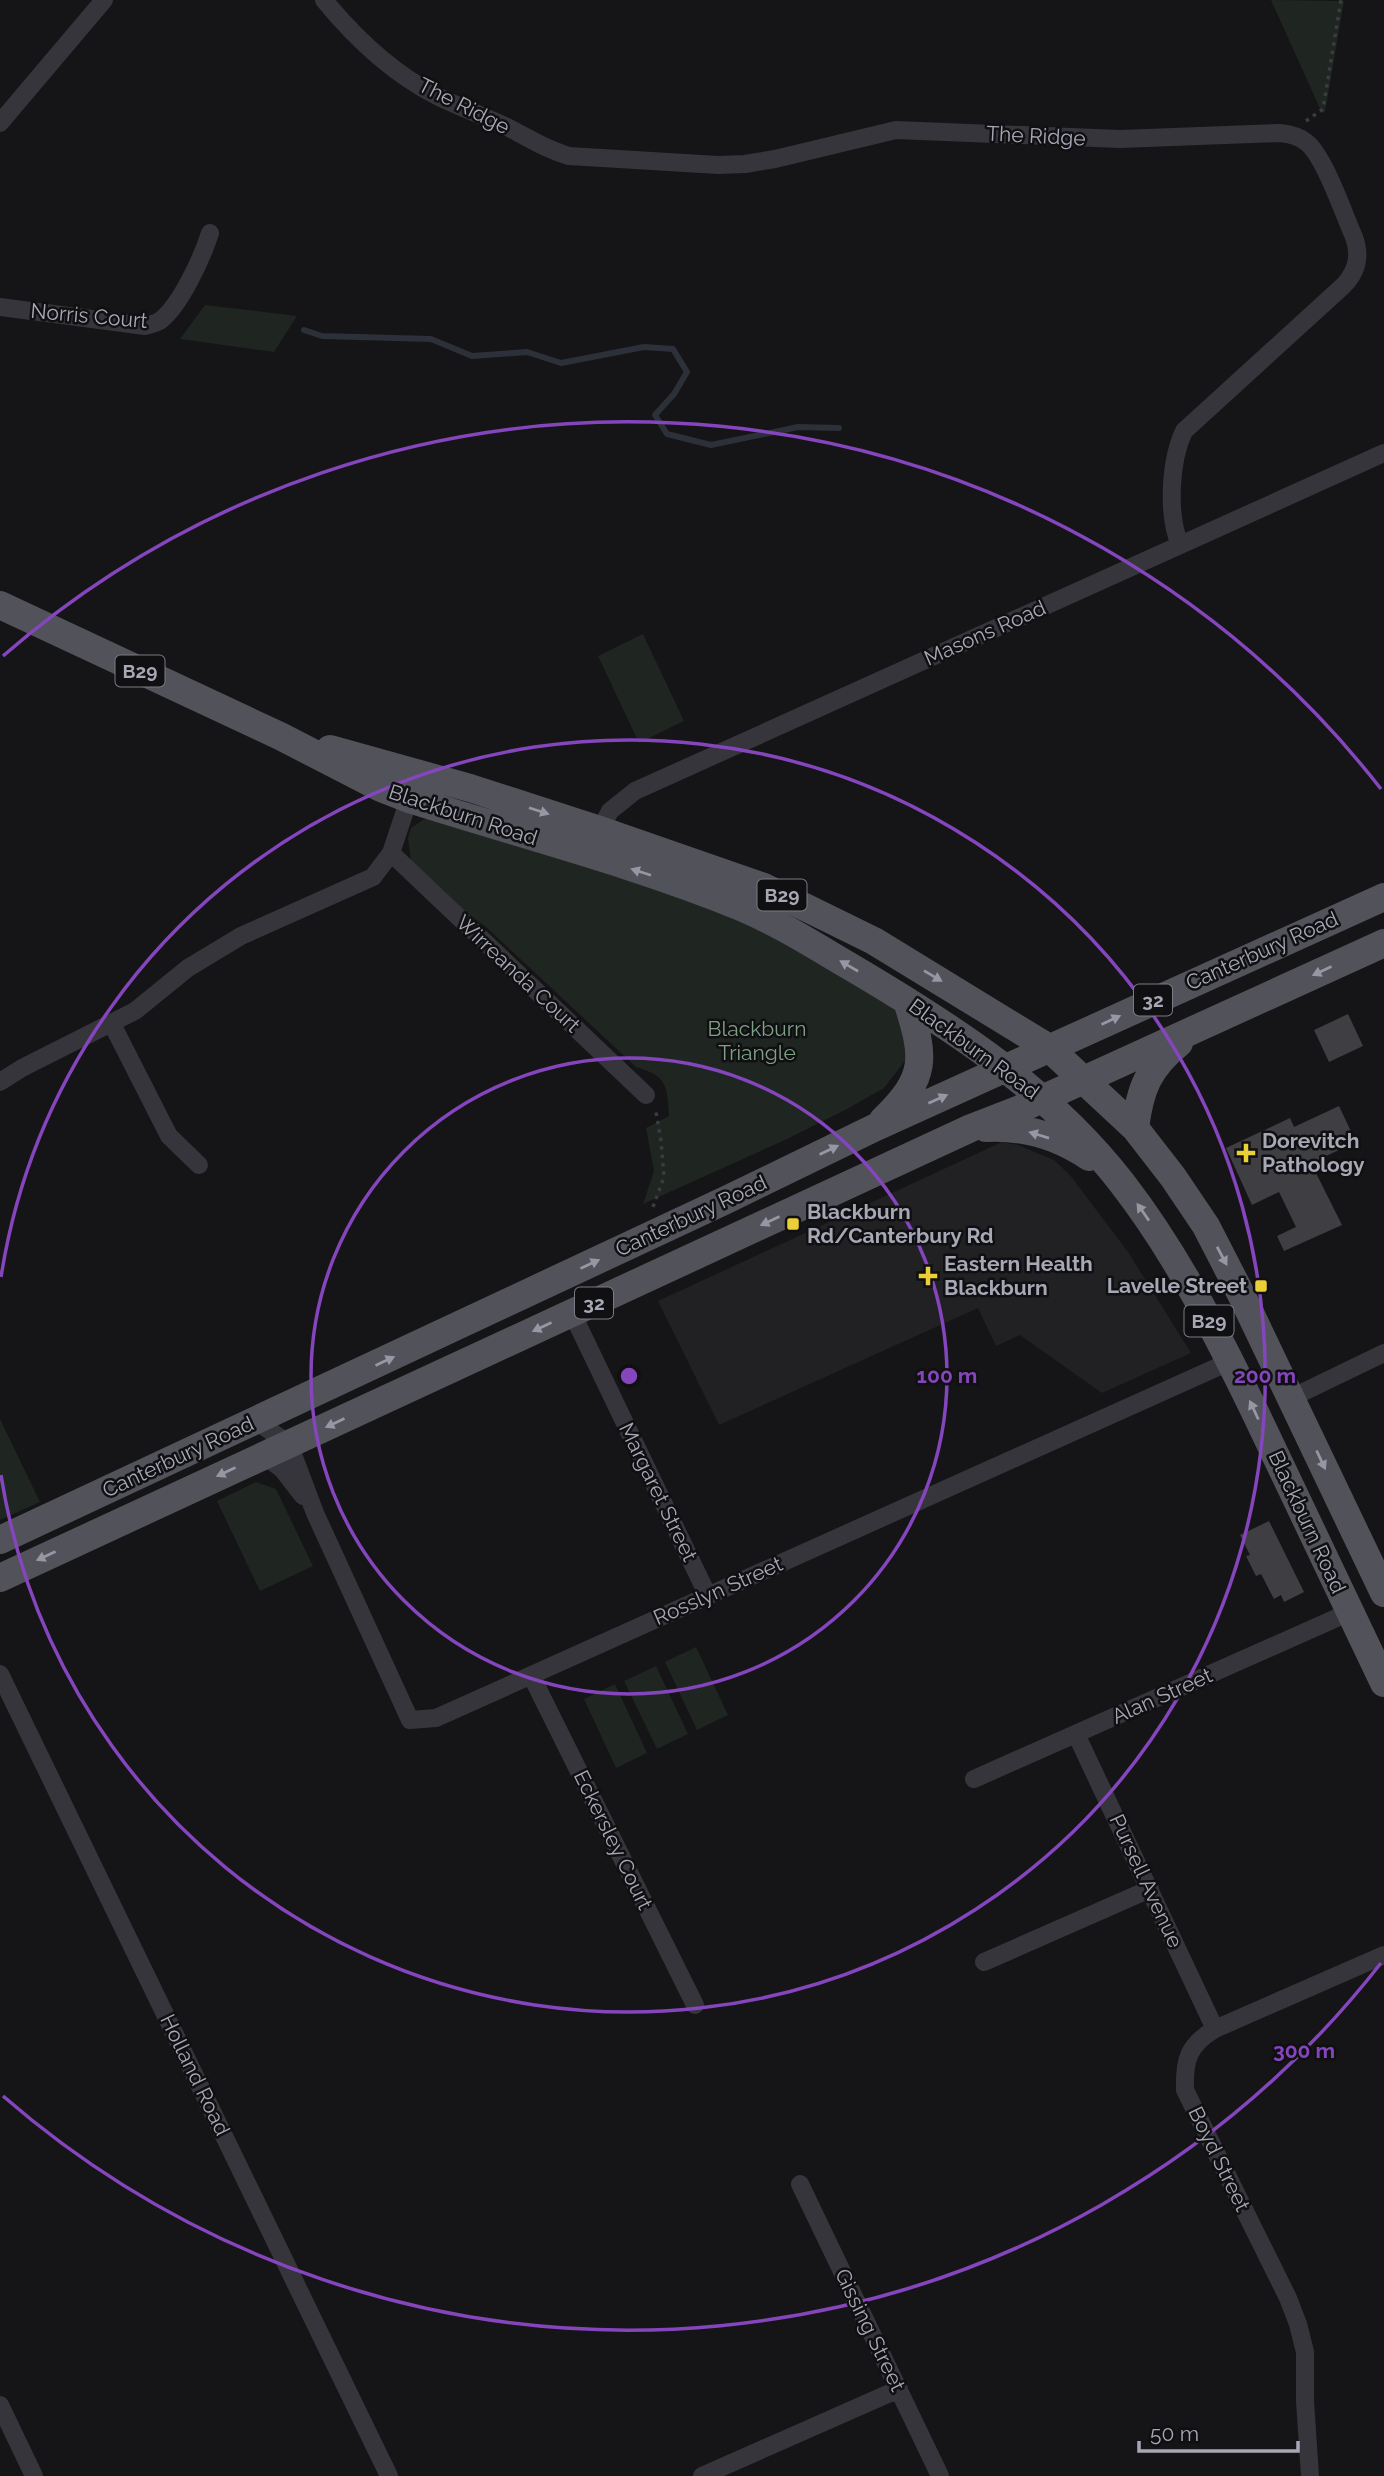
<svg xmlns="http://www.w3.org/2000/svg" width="1384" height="2476" font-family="Raleway,sans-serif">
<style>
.built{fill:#212023}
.green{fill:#1f2621}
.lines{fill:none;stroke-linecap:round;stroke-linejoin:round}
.stream{stroke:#2b3039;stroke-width:6}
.building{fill:#3f3e43}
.path{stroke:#3b3c42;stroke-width:3.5;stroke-dasharray:3.5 5;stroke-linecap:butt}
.minor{stroke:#36353b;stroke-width:18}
.primary{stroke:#52525a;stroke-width:28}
.oneway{fill:#9697a4}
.ring{fill:none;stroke:#8445bd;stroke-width:3.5}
.poi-dot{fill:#ebcf37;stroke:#100f11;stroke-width:2.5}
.labels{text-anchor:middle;stroke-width:5;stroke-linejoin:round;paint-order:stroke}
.shield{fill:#100f11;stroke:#7a7a84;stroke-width:2}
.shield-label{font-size:19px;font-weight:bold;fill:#a7a8b6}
.street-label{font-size:21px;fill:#a7a8b6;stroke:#100f11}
.park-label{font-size:21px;fill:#7ea086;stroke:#100f11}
.poi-label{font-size:21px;font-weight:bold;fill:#a7a8b6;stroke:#100f11;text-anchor:start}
.centre{fill:#8445bd;stroke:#100f11;stroke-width:3.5}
.ring-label{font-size:21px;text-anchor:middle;font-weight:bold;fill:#8445bd;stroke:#100f11;stroke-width:5;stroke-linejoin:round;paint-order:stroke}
</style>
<rect width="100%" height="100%" fill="#151416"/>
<path class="built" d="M1002 1142 1018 1145 1054 1160 1070 1175 1128 1252 1191 1353 1102 1393 1020 1335 996 1346 978 1308 719 1425 658 1301Z"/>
<path class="green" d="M1271 0 1344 1 1325 112 1322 113Z
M205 305 297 316 274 352 180 339Z
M643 634 684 721 639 743 598 656Z
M433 817 681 898 763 930 889 1003 904 1019 911 1053 884 1088 847 1109 785 1140 643 1204 654 1171 646 1128 669 1116C667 1085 667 1076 636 1067L486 927 418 876 411 862 408 838 411 828 423 820Z
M0 1419 40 1502 0 1520Z
M256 1482 276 1489 313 1566 260 1591 217 1501Z
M696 1647 728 1715 697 1730 665 1662Z
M656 1666 688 1734 657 1749 624 1681Z
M615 1684 647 1753 616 1768 584 1699Z"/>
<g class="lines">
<path class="stream" d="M304 330 322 336 431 339 472 356 527 352 561 363 644 347 673 349 687 372 674 394 655 415 667 434 711 445 798 427 839 428"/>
</g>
<path class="building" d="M1348 1014 1363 1046 1329 1062 1314 1030Z
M1339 1106 1356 1142 1311 1163 1342 1225 1284 1251 1277 1236 1296 1227 1279 1192 1252 1205 1226 1148 1290 1118 1294 1127Z
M1269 1521 1304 1592 1284 1602 1281 1595 1274 1599 1261 1574 1256 1576 1246 1556 1250 1555 1240 1535Z"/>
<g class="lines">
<path class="path" d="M1306 121 1323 109 1341 0
M653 1207 664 1177 661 1141 656 1112"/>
<path class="minor" d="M324 0C356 39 392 73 437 96 461 108 487 117 511 129 530 139 547 150 569 156L718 165 745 164 775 159 896 130 1120 139 1280 133C1289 134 1299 136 1306 142 1324 155 1344 215 1354 237 1361 256 1357 272 1343 286L1184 431C1170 461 1167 514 1180 545
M0 123 104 0
M0 307 145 326C151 324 156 324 161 320 181 304 202 258 210 233
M600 830 610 811 635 791 1384 453
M391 853 646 1095
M112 1024 169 1136 199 1165
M0 1082 22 1068 135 1011 188 968 241 936 373 877 391 853 409 799
M572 1313 708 1596
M1291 1398 1384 1353
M256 1421 289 1444 315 1513 410 1720 436 1718 1231 1361
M263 1455 282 1469 303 1496
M0 1674 389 2476
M531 1675 695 2005
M1076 1734 1215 2029
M974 1779 1350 1612
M984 1962 1150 1889
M800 2184 940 2476
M0 2405 34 2476
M702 2476 899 2389
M1310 2476 1305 2401V2352L1298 2324 1288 2298 1185 2090C1184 2060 1188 2045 1215 2029L1384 1955"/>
<path class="primary" d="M0 605 280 736 381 788 409 799C519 834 633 863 741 907 779 923 815 946 851 967 951 1026 1050 1090 1122 1183 1177 1254 1216 1332 1255 1412 1298 1503 1341 1593 1384 1683
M330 749 470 788 600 830 764 887 874 941 1049 1048 1135 1128 1173 1177 1206 1226 1241 1294 1384 1593
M883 1120C928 1077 925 1057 907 1001
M986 1128C1023 1126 1058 1136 1089 1157
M1135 1128C1140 1089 1148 1068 1179 1043
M0 1540 726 1200 876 1127 1384 897
M0 1578 971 1128 1020 1109 1384 943"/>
</g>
<defs><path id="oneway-solid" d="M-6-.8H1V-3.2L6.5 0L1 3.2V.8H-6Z" transform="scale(1.75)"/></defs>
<g class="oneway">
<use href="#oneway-solid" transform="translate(539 811) rotate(18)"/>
<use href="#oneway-solid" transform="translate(641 872) rotate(-162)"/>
<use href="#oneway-solid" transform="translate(849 966) rotate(-150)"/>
<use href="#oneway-solid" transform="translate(1322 971) rotate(155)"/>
<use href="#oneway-solid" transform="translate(933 976) rotate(31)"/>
<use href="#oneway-solid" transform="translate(1111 1020) rotate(-25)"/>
<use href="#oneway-solid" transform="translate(938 1099) rotate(-24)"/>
<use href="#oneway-solid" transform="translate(1039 1135) rotate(-163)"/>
<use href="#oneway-solid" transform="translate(829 1150) rotate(-26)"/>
<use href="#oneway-solid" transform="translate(1143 1212) rotate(-125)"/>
<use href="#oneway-solid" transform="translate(770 1221) rotate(155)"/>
<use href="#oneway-solid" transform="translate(1222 1256) rotate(62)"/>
<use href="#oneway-solid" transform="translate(590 1264) rotate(-25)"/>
<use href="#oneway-solid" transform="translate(542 1327) rotate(155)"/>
<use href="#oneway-solid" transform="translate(385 1361) rotate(-25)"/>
<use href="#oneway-solid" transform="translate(1254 1410) rotate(-115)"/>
<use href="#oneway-solid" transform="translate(335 1423) rotate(155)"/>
<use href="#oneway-solid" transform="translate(1321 1460) rotate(65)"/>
<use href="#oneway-solid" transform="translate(226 1472) rotate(155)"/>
<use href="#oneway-solid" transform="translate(46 1556) rotate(155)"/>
</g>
<g class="ring">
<circle cx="629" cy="1376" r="318"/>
<path d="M1 1277A636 636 0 1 1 1 1475"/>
<path d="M1381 1963A954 954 0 0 1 3 2096M3 656A954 954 0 0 1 1381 789"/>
</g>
<g class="poi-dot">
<path d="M1242.5 1142.5h7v7h7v7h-7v7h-7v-7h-7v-7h7z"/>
<rect x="786" y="1217" width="14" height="14" rx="3.5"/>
<path d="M924.5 1265.5h7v7h7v7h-7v7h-7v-7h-7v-7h7z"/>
<rect x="1254" y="1279" width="14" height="14" rx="3.5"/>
</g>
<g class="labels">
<g class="shield">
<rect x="115.5" y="655.5" width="49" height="31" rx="5"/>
<rect x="757.5" y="879.5" width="49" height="31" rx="5"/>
<rect x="1134" y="984.5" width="38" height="31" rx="5"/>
<rect x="575" y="1287.5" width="38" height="31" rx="5"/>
<rect x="1184.5" y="1305.5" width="49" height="31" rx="5"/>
</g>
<g class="shield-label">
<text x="140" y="678">B29</text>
<text x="782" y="902">B29</text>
<text x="1153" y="1007">32</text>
<text x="594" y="1310">32</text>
<text x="1209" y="1328">B29</text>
</g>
<g class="street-label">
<text transform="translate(464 106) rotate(27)" y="7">The Ridge</text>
<text transform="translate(1036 136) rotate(3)" y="7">The Ridge</text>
<text transform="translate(89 316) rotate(5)" y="7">Norris Court</text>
<text transform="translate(985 633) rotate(-24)" y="7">Masons Road</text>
<text transform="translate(463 815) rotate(18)" y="7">Blackburn Road</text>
<text transform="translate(1262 951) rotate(-24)" y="7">Canterbury Road</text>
<text transform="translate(518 974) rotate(43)" y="7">Wirreanda Court</text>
<text transform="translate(974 1049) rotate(36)" y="7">Blackburn Road</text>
<text transform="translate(691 1216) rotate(-25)" y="7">Canterbury Road</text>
<text transform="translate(178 1457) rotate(-25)" y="7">Canterbury Road</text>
<text transform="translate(658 1492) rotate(64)" y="7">Margaret Street</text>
<text transform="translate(1307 1522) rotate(65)" y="7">Blackburn Road</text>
<text transform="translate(718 1591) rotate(-24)" y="7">Rosslyn Street</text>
<text transform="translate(1162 1696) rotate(-24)" y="7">Alan Street</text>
<text transform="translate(613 1840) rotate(64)" y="7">Eckersley Court</text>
<text transform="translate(1146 1881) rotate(65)" y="7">Pursell Avenue</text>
<text transform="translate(195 2075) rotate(64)" y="7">Holland Road</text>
<text transform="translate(1219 2159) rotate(64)" y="7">Boyd Street</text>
<text transform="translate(870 2330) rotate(64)" y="7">Gissing Street</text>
</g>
<g class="park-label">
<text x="757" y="1036">Blackburn<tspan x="757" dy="24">Triangle</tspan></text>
</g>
<g class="poi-label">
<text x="1262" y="1148">Dorevitch<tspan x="1262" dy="24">Pathology</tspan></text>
<text x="807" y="1219">Blackburn<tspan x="807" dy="24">Rd/Canterbury Rd</tspan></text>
<text x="944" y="1271">Eastern Health<tspan x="944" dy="24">Blackburn</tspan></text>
<text x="1247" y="1293" text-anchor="end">Lavelle Street</text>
</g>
</g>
<circle cx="629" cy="1376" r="10" class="centre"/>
<g class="ring-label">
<text x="947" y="1383">100 m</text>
<text x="1265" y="1383">200 m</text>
<text x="1304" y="2058">300 m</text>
</g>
<path d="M1139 2441v10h159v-10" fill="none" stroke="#a7a8b6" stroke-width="3.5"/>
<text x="1150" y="2441" font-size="21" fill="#a7a8b6" stroke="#100f11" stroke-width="5" paint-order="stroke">50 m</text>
</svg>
